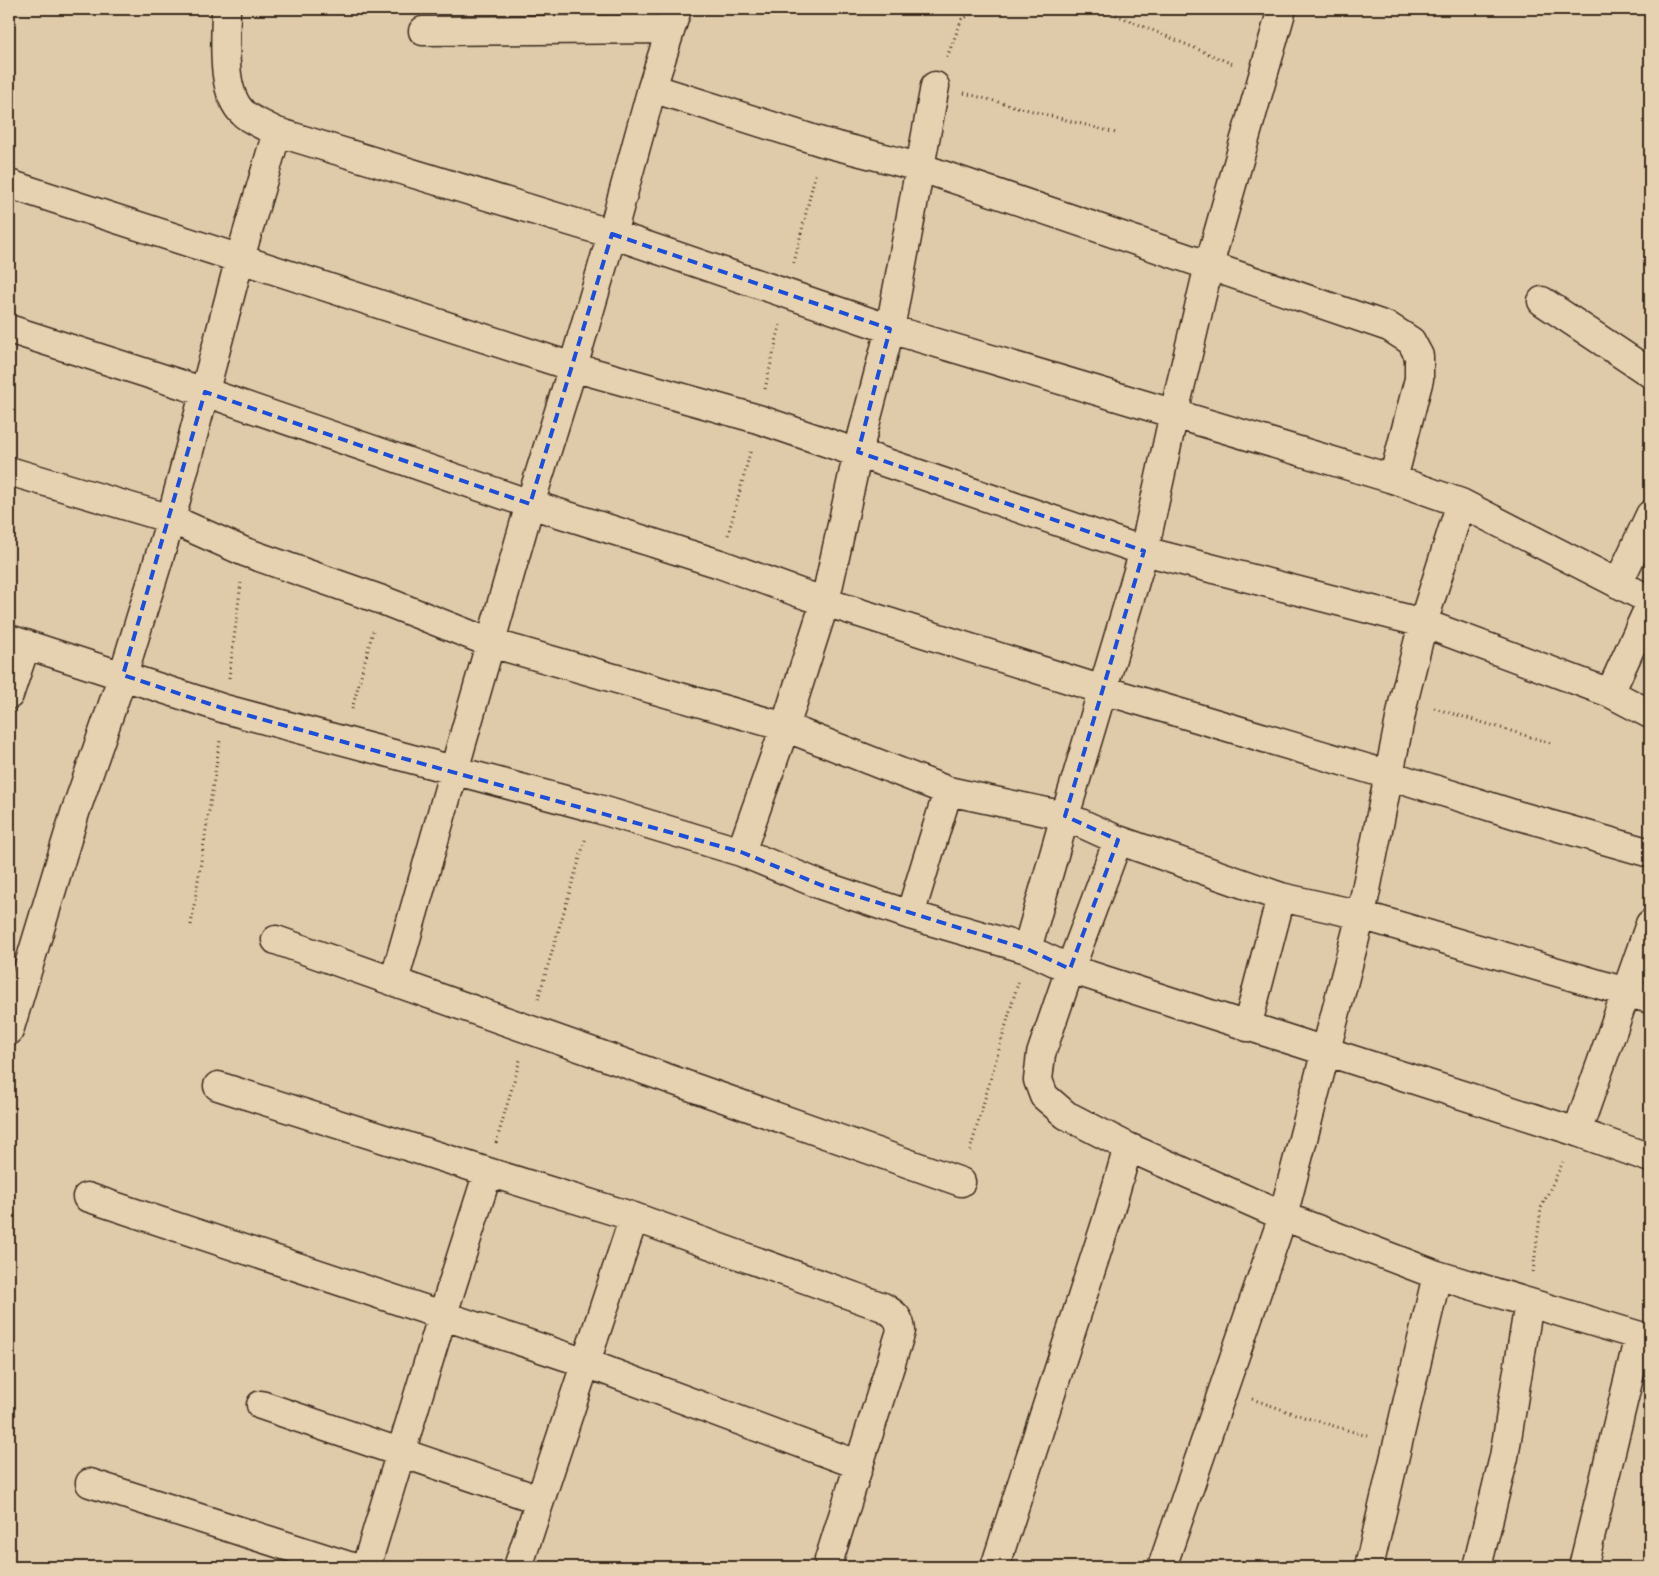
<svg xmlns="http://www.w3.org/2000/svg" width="1659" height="1576" font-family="'Architects Daughter',sans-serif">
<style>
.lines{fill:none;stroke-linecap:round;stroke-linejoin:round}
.minor-casing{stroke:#3b2a1e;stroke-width:31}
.path{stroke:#3b2a1e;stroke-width:3;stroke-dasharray:1 4;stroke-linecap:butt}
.minor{stroke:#e6d2b0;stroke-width:28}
.marked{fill:none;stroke:#1d4ed8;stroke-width:4;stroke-dasharray:10 6;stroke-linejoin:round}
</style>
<rect width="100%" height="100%" fill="#dfcbaa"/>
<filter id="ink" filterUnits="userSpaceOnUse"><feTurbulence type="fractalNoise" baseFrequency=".02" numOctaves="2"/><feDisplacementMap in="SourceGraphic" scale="10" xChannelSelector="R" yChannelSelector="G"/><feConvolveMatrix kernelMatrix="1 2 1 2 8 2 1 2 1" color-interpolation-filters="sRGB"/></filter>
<g filter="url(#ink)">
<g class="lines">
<defs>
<path id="minor" d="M226 9C226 38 220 92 243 113 250 120 267 127 277 132L612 234 890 329 1393 479 1461 503 1650 600
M423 31 670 29
M652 88 822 142 919 167 1389 327 1411 341 1419 356V379L1393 479
M9 184 573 367 758 419 1144 551 1423 623 1610 693 1650 714
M1542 301 1650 373
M9 329 205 392 530 504 720 564 825 602 1103 690 1389 775 1520 816 1650 853
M9 471 171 519 245 552 382 600 491 643 785 727 948 791 1065 816 1118 840 1281 897 1361 915 1650 999
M1618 584 1650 515
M9 639 225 709 595 808 741 852 821 885 910 915 1027 949 1070 969 1577 1132 1650 1158
M1610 693 1650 605
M9 695 26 644
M1118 840 1070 969 1041 1054 1038 1080 1044 1096 1066 1115 1128 1147 1283 1216 1437 1275 1650 1339
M741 852 785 727 825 602 858 452 890 329 935 86
M910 915 948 791
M276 940 961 1182
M1027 949 1065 816 1144 551 1174 413 1209 265 1282 9
M394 981 530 504 573 367 612 234 652 88 677 9
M1247 1027 1281 897
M9 1031 75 813 123 675 171 519 240 258 277 132
M218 1086 488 1172 634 1217 883 1307C895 1314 900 1318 901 1331L829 1560
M1577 1132 1650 924
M87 1197 586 1363 859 1465
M261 1405 540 1500
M90 1483 352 1567
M366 1567 443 1314 488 1172
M518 1567 634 1217
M995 1567 1108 1217 1128 1147
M1162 1567 1283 1216 1361 915 1404 699 1423 623 1461 503
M1369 1567 1437 1275
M1477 1567 1504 1457 1529 1303
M1583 1567 1639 1336"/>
</defs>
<use href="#minor" class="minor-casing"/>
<path class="path" d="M1102 9 1235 65
M947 57 962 19 981 9
M964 93 1116 133
M794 263 816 171
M765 389 780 325
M728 535 751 449
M229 678 241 583
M1434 708 1551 743
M352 709 373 631
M191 925 220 741
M538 999 586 837
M496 1143 520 1060
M970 1151 1019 979
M1533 1272 1541 1208 1563 1162
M1252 1399 1304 1417 1367 1436"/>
<use href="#minor" class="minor"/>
</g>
</g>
<path class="marked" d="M612 234 890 329 858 452 1144 551 1065 816 1118 840 1070 969 1027 949 821 885 741 852 225 709 123 675 205 392 530 504Z"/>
<rect width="1659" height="1576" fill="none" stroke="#e6d2b0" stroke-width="30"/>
<rect x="15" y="15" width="1629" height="1546" fill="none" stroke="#3b2a1e" stroke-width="2" filter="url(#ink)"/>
</svg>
